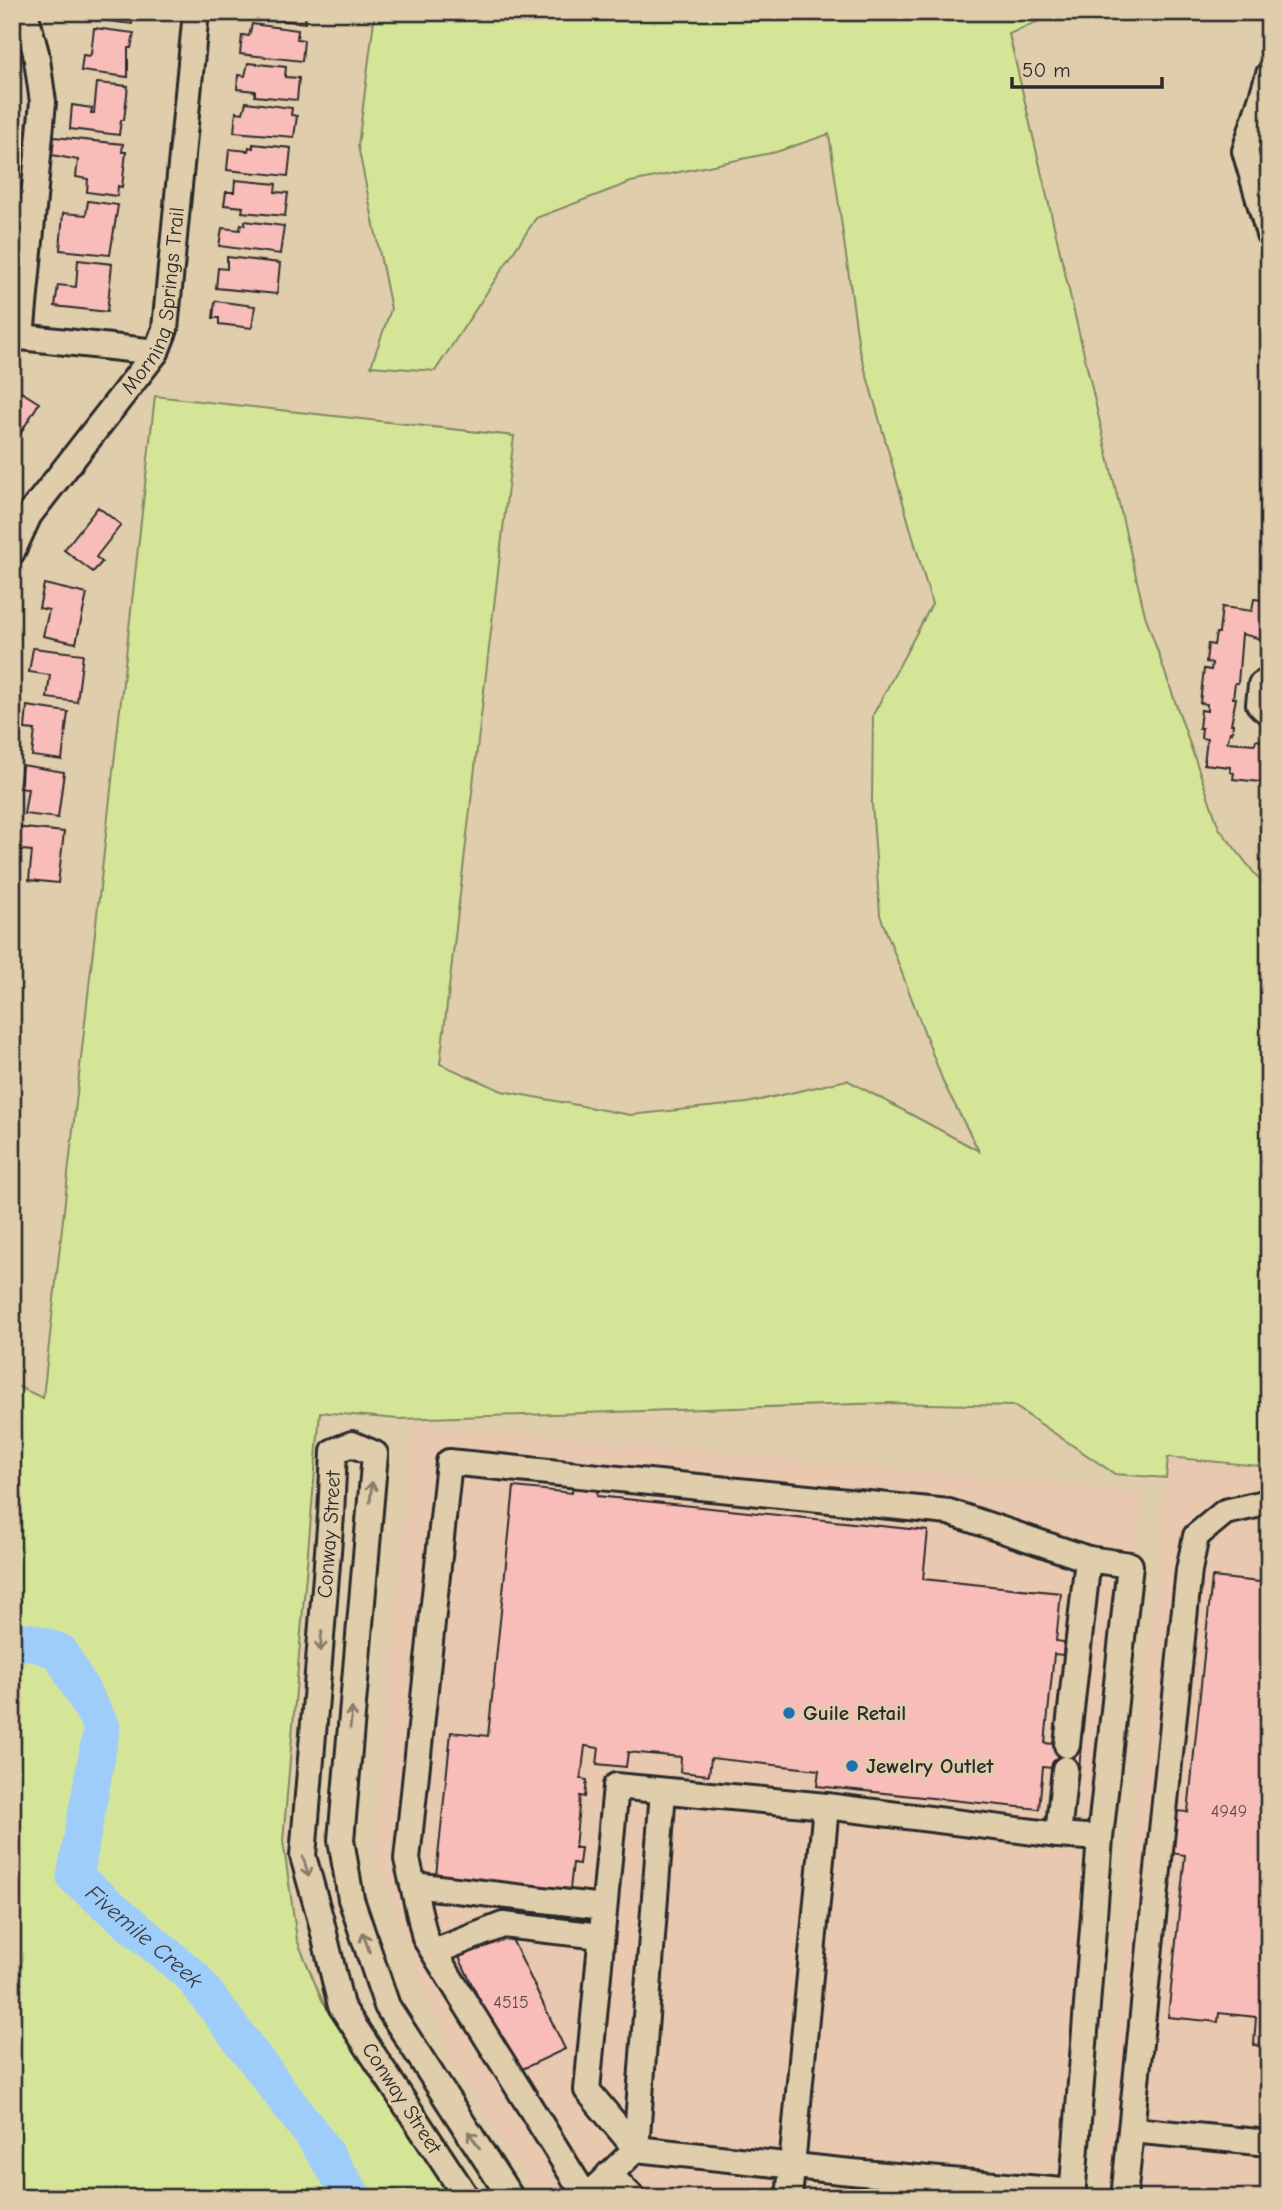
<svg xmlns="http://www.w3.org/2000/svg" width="1281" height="2210" font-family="'Comic Neue',sans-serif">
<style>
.built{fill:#e8c8af}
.green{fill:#d5e598;stroke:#808862;stroke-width:2}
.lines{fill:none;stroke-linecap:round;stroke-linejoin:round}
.river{stroke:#9fcdfa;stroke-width:37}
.building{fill:#f9bdb9;stroke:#2b2b2b;stroke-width:2}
.minor-casing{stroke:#2b2b2b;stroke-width:30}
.minor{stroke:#e0cdab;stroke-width:24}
.oneway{stroke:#867c6b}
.poi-dot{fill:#1f6fb2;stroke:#e0cdab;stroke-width:2.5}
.labels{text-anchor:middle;stroke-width:6;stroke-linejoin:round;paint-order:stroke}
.number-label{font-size:18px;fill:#5e504e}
.street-label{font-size:21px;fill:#2b2b2b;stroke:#e0cdab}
.poi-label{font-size:21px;font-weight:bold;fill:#2b2b2b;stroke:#e0cdab;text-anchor:start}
.water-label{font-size:23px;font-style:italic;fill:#373b40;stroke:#e0cdab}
</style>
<rect width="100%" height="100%" fill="#e0cdab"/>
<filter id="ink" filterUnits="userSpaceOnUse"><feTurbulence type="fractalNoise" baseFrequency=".0143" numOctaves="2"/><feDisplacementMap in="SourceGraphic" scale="14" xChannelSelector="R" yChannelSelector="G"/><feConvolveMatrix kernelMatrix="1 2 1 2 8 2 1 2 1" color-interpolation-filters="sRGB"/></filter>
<g filter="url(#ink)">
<path class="built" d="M414 1423 1143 1493 1076 2198H539L458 2075 373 1849Z
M1167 1452 1269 1459V2198H1121L1100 2195Z"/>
<path class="green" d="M375 12H1059L1009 34 1145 615 1219 828 1269 892V1467L1168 1457 1166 1478 1115 1474 1014 1406 888 1403 398 1419 320 1412 283 1841 297 1940 322 2000 452 2198H12V2103L18 2041 12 2040V1384L43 1398 155 396 514 436 440 1064 502 1091 630 1115 747 1103 847 1080 979 1151 944 1084 880 915 872 803 873 715 932 604 859 348 829 134 776 152 631 182 536 218 435 371 371 366 391 309 358 146Z"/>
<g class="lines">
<path class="river" id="s1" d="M12 1645 29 1641 60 1652 102 1727 75 1877 193 1977 314 2137 354 2198"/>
</g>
<path class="building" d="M84 12H133L132 24 83 18Z
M245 12H306L305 23 244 16Z
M252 24 298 30 297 39 304 40 302 61 240 54 242 35 249 36Z
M94 28 134 33 131 48H128V77L81 71 83 55 89 56 91 54Z
M248 63 286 67 285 77 299 78 297 100 255 96V91L237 89 238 75 245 76Z
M97 83 128 86 124 120H121L119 135 70 129 72 105 92 108 91 113H94Z
M246 102 292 108 291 115 297 116 294 137 234 132 236 112 243 113Z
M12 124 24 125 22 145 12 144Z
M54 137 123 144 122 152H126L122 187 118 186 117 196 87 192 88 179 76 177 78 160 52 155Z
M253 144 291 148 288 176 227 170 229 149 248 151 249 147 253 148Z
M235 180 276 184 275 192 288 193 285 216 242 212 243 207 224 205 226 192H234Z
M88 201 118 205 110 255 60 250 63 213 86 215Z
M245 221 284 226 280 254 219 246 222 228 240 230 241 224 245 225Z
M227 257 280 263 277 294 216 288 218 268 227 269Z
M78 260 112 264 107 312 55 306 58 285 76 287Z
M215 301 255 306 252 328 219 324V318H213Z
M12 386 39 403 12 447Z
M98 507 121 525 96 557 102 562 93 572 64 550Z
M44 584 87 594 76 643 43 636 49 610 39 608Z
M1254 599 1269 601V641L1242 634 1238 683H1235L1233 698H1236L1231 724H1233L1232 733 1230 732 1227 742 1255 744 1256 740 1269 742V783L1233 779 1234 773 1230 772V767L1204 764 1207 739 1201 738 1202 728H1199L1201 710 1207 711V704L1200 703 1204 669 1211 670 1212 663 1206 662 1208 644 1214 645 1216 633H1219L1222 607 1252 611Z
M33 648 83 654 77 702 47 698 50 675 29 672Z
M27 706 68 712 62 760 32 756 35 730 25 729Z
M22 765 64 772 58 818 24 814 28 789 19 788Z
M14 827 64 832 58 883 29 880 32 851 12 849Z
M573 1484 598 1487 597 1496 928 1531 923 1579 1061 1593 1056 1641 1064 1642 1063 1655 1054 1654 1045 1743 1081 1747 1079 1771 1043 1767 1039 1809 817 1786 819 1770 711 1758 709 1775 680 1772 681 1757 628 1752 626 1767 597 1764 599 1748 585 1746 581 1779 587 1780 585 1797 580 1796 575 1848H581L579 1864 573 1863 570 1889 436 1876 451 1732 488 1736 514 1487 572 1493Z
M1212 1577 1269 1583V2047L1254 2045 1256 2017 1219 2013 1218 2022 1168 2017 1185 1855 1172 1853 1176 1811 1188 1812Z
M508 1931 565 2049 514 2073 458 1955Z"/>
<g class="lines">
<defs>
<g id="minor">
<path d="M1269 74 1245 151 1269 234"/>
<path d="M12 336 156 352"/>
<path d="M21 337 43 102 36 53 25 12"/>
<path id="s2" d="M12 552 29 515 156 352 165 329 196 12"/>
<path d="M1269 680 1261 685 1259 704 1264 709 1269 710"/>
<path d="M1269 1502 1225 1512 1196 1536 1189 1570 1131 2130 1269 2143"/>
<path d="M1067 1745 1088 1559"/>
<path d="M1058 1835 1065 1769"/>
<path d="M413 1885 604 1907"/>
<path d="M434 1952 503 1925 601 1936"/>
<path d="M636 2149 587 2090 616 1786 826 1806 1058 1835 1100 1838"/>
<path d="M636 2149 663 1791"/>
<path d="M609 2174 633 2198"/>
<path d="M586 2197 425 1938 407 1859 449 1462 949 1512 1088 1559 1130 1565 1100 1838 1072 2198"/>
<path id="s3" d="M467 2198 341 2006 321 1921 303 1856 331 1515 334 1451 352 1444 375 1454 341 1840 351 1899 387 2006 511 2198"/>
<path d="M585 2198 636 2149 841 2171 1073 2192"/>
<path d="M789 2198 826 1806"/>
<path d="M1124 2198 1131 2130"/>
</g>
</defs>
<use href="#minor" class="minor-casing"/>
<use href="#minor" class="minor"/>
</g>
<defs><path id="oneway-shaft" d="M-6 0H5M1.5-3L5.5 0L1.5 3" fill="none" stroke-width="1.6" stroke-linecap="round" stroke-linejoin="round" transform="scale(1.75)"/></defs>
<g class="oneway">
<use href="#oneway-shaft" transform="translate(371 1492) rotate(-85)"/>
<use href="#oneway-shaft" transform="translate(321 1641) rotate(95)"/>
<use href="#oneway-shaft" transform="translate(351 1718) rotate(-85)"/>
<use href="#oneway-shaft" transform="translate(306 1867) rotate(74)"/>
<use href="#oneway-shaft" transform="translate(366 1942) rotate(-109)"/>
<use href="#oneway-shaft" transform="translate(474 2140) rotate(-123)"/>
</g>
</g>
<g class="poi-dot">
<circle cx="789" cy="1713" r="7"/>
<circle cx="852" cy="1766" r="7"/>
</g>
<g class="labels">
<g class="number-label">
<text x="1229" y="1817">4949</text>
<text x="511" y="2008">4515</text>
</g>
<g class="street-label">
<text dy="7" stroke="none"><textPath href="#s2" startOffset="296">Morning Springs Trail</textPath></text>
<text dy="7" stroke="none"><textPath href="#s3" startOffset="707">Conway Street</textPath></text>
<text transform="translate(402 2098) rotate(57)" y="7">Conway Street</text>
</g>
<g class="poi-label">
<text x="803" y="1720">Guile Retail</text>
<text x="866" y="1773">Jewelry Outlet</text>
</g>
<g class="water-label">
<text dy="8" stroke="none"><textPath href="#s1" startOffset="380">Fivemile Creek</textPath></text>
</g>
</g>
<rect width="1281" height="2210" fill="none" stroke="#e0cdab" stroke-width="42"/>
<rect x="21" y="21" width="1239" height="2168" fill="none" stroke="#2b2b2b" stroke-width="2.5" filter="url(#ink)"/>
<path d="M1012 77v10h150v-10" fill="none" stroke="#2b2b2b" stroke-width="3.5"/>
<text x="1022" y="77" font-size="21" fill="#2b2b2b" stroke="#e0cdab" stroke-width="5" paint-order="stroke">50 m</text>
</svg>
